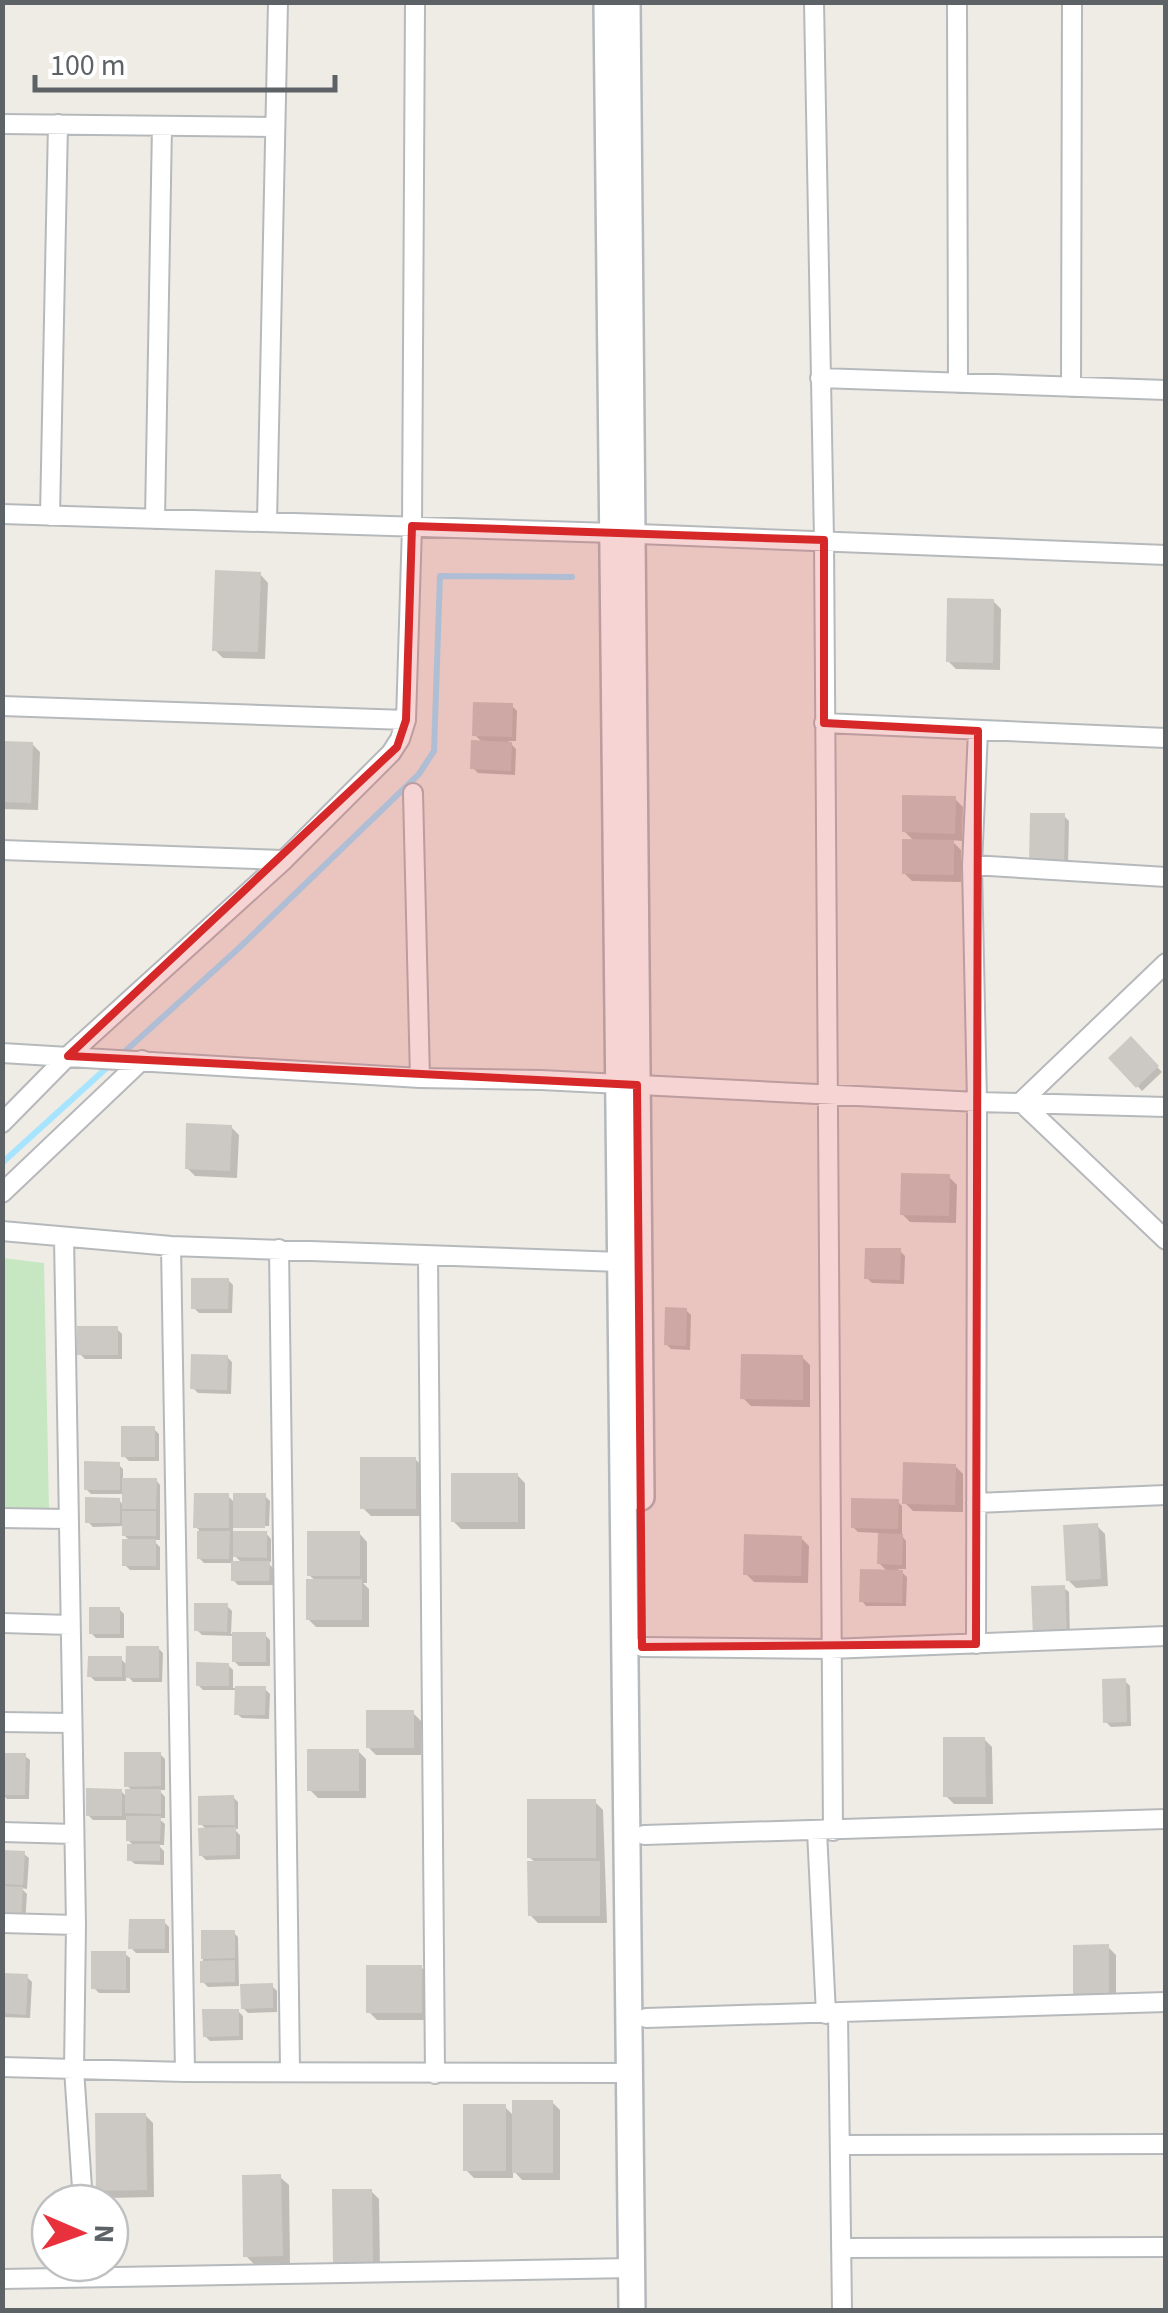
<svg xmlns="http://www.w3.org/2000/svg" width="1168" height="2313" font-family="'Source Sans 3',sans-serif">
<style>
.green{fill:#c7e7c2}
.shadow{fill:#0003}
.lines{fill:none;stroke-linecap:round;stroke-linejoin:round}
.stream{stroke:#a6e4ff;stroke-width:6}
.building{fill:#ccc9c4}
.street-casing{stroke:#b6b9bc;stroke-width:22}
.secondary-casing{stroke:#b4b9bd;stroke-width:30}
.street{stroke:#fff;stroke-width:18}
.secondary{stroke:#fff;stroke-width:25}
.marked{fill:#d62828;fill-opacity:0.2;stroke:#d62828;stroke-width:8;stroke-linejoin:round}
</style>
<rect width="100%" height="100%" fill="#efece5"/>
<path class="green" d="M3 1258 44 1263 49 1510H3Z"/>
<path class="shadow" d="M260 574 268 583 265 659 223 658 215 650Z
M993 601 1001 609 1000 670 956 669 948 661Z
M512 706 517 711 516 741H508L516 749 515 775 478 773 473 768 483 743 475 735Z
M2 743 32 744 40 752 38 810 2 809Z
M955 799 963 807 962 841 951 840 961 850V882L912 881 904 873 914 841 904 831Z
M1064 816 1069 821 1068 867 1032 861Z
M1131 1040 1162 1072 1142 1091 1112 1058Z
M231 1127 239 1135 237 1178 195 1176 187 1168Z
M949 1177 957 1185 956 1223 910 1222 902 1214Z
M900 1251 905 1256 904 1284 872 1283 867 1278Z
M228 1280 233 1285 232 1313H199L194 1308Z
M686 1310 691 1315 690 1350 671 1349 666 1344Z
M117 1329 122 1334V1359H85L80 1354Z
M227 1357 232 1362 231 1394 198 1393 193 1388Z
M802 1357 810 1365V1407L751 1406 743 1398Z
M154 1429 159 1434V1461H129L124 1456Z
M415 1459 423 1467V1516H371L363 1508Z
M118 1464 123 1469V1480H156L160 1485V1540H153L160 1547V1570H130L125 1565 131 1542 124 1535V1526L93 1527 88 1522 119 1500 124 1506V1494H91L86 1489Z
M955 1466 963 1474V1512L913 1511 905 1503Z
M517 1475 525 1483V1529H461L453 1521Z
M228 1496 235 1503 265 1496 270 1501 269 1526 237 1525V1528L233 1524V1533L269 1531 265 1532 271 1539V1562L266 1561 274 1569 273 1585H238L233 1580 242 1563 233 1554V1563H204L199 1558V1530L196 1527Z
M897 1501 902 1506V1536L906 1541V1569H898L907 1577 906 1606H866L862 1601 888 1572 879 1563 880 1533 858 1532 853 1527Z
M1097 1526 1105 1534 1108 1586 1076 1588 1068 1580Z
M359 1533 367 1542V1583H363L369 1589V1627H316L308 1619 316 1581 309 1575Z
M801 1538 809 1546 808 1583 754 1582 746 1574Z
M1064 1588 1069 1592 1070 1642 1040 1643Z
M227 1606 232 1611 231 1634 265 1635 270 1640V1666H239L234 1661 235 1636 202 1635 197 1630Z
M119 1609 124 1614V1638H96L91 1633Z
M158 1648 163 1653 162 1682H133L126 1674V1681H95L90 1676 121 1659 128 1666Z
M228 1665 233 1670V1688L265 1689 270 1694 269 1719 242 1718 237 1714V1690H203L198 1685Z
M1125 1681 1130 1686 1131 1726 1111 1727 1106 1722Z
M413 1713 421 1721V1755H376L368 1747Z
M984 1739 992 1747 993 1804H954L946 1796Z
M358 1751 366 1759V1798H318L310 1790Z
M160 1754 165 1759V1790H159L165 1797V1818H158L165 1824 164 1845H158L164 1851V1865L135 1864 130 1860 134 1846 128 1840V1820H93L88 1815 121 1791 127 1797 133 1791 127 1786Z
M25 1756 30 1760 29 1799H7L2 1794Z
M233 1797 238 1802V1829H234L240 1835V1859L206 1860 201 1855 207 1830 201 1824Z
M595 1802 603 1810 607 1923H538L530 1915 536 1863 529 1857Z
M2 1852 24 1854 29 1858 27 1889 21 1888 27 1894 25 1925 2 1922V1888L7 1889 2 1884Z
M164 1922 169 1927V1953H136L131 1948Z
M233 1932 238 1937 239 1986 208 1987 203 1982V1933Z
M1108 1947 1116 1955V2007H1084Z
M125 1954 130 1958V1993H99L94 1988Z
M421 1967 430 1976 429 2020H377L369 2012Z
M2 1976 27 1977 32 1982 30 2018 2 2017Z
M272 1986 277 1991V2012L248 2013 243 2008Z
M238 2011 243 2016V2040L210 2041 205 2036Z
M552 2102 560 2110V2180H522L513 2170V2178H474L466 2170 505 2107 514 2116Z
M145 2115 153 2123 154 2197 107 2198 99 2190Z
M280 2177 289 2185 290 2263 254 2264 246 2256Z
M371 2191 379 2199 380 2270 344 2271 336 2263Z"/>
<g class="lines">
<path class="stream" d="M121 1055 239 948 419 774 434 751 440 576 572 577
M2 1163 112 1063"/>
</g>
<path class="building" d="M215 570 261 572 258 652 212 651Z
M947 598 994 599 993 663 946 662Z
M473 702 513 703 512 737 472 736Z
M471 740 512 742 511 771 470 769Z
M2 741 33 742 31 803 2 802Z
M902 795 956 796 955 834 902 832Z
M1030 813H1065L1064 863 1029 862Z
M902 839 954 840V875L902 874Z
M1131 1036 1159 1066 1136 1088 1108 1058Z
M186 1123 232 1125 230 1171 185 1169Z
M901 1173 950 1174 949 1216 900 1215Z
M865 1248H901L900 1280 864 1279Z
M191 1278H229L228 1309H191Z
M665 1307 687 1308 686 1346 664 1345Z
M77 1326H118V1355H77Z
M191 1354 228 1355 227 1390 190 1389Z
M741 1354 803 1355V1400L740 1399Z
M121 1426H155V1457H121Z
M360 1457H416V1509H360Z
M84 1461 120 1462V1490H84Z
M903 1462 956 1464 955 1505 902 1504Z
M451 1473H518V1522H451Z
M122 1478H157L156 1509H122Z
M194 1493H229V1528H193Z
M233 1493H266L265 1528H233Z
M85 1497 120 1498V1523H85Z
M851 1498 899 1499 898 1529 851 1528Z
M122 1511H156V1536H122Z
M1098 1523 1101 1579 1066 1581 1063 1525Z
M197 1531H230L229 1559H197Z
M233 1531H267V1558L233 1557Z
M307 1531H360V1576H307Z
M878 1533 903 1534 902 1565 877 1564Z
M744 1534 802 1536 801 1576 743 1575Z
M122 1539H156V1566H122Z
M231 1561H270L269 1581H231Z
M860 1569 903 1570 902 1603 859 1602Z
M306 1579H362V1620H306Z
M1065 1585 1067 1638 1033 1639 1031 1586Z
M194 1603H228L227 1632 194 1631Z
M89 1607H120V1634H89Z
M232 1632H266V1662H232Z
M126 1646H159V1678H125Z
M88 1656H122V1677H87Z
M196 1662 229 1663V1686H196Z
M1126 1678 1127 1722 1103 1723 1102 1679Z
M235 1686H266L265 1715H234Z
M366 1710H414V1748H366Z
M943 1737H985L986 1797H943Z
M307 1749H359V1791H307Z
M124 1752H161V1786L124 1787Z
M2 1753H26L25 1795H2Z
M86 1788 122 1789V1816H86Z
M125 1789H161V1814L125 1813Z
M234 1795 235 1825H198V1796Z
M527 1799H596V1858H527Z
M126 1816H161L160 1841H126Z
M236 1827V1855L199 1856 198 1828Z
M127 1844H160V1861H127Z
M2 1850 25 1851 23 1885 2 1884Z
M527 1861H600V1916H528Z
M3 1886 23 1887 21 1921 3 1920Z
M129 1919H165V1949H128Z
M201 1930H235V1958L201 1959Z
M1109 1944V2000H1073V1945Z
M91 1951H126V1990L91 1989Z
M235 1960V1982L200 1983V1961Z
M366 1965H422V2013H366Z
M2 1973 28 1974 26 2015 2 2013Z
M273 1983V2008L241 2009 240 1984Z
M202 2009H239V2036L203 2037Z
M512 2100H553V2173H512Z
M463 2104H506V2171H463Z
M95 2113H146L147 2190 96 2191Z
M281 2174 283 2256 243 2257 242 2175Z
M332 2189H372L373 2263 333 2264Z"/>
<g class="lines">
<defs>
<path id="street" d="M814 2 824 540 833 1831
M957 2 958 383
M2 124 275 127
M820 378 1166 390
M1071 387 1072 2
M2 514 613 533 1166 555
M50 516 58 124
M155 519 162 126
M267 522 278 2
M2 706 406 720
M824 723 1166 738
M413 793 420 1078
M2 850 284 860
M972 865 1166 877
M1166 963 1021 1102 1166 1240
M2 1053 420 1078 541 1080 977 1102 1166 1107
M2 1123 68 1056 284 860 391 753 400 739 406 720 412 526 415 2
M2 1193 142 1060
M2 1231 171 1246 621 1262
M64 1237 76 1925 74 2069 83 2203
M171 1246 185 2072
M279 1249 290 2070
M428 1256 435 2074
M976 1503 1166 1495
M2 1518 67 1519
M2 1623 70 1625
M976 1644 977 1102 972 865 978 731
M642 1647 829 1649 1166 1636
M2 1722 71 1723
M817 1831 826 2014
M2 1832 74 1834
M644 1835 1166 1819
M2 1923 76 1925
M838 2014 842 2310
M646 2018 1166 2002
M2 2067 185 2072 630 2073
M840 2145 1166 2144
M841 2248 1166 2247
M2 2279 632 2268"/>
<path id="secondary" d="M607 2 632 2310
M627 2 641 1497"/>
</defs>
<use href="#street" class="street-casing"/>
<use href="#secondary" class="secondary-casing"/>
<use href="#street" class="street"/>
<use href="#secondary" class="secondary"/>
</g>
<path class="marked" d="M412 526 824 540V723L978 731 976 1644 642 1647 637 1085 68 1056 397 747 406 720Z"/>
<rect width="1168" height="2313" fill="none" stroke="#5d6266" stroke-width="10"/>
<g transform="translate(80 2233) rotate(92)"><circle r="48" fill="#ffffff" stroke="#bec0c2" stroke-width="2.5"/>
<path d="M0-8L18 38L0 25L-18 38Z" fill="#e9313d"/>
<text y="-15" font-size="28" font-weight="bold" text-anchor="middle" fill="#5d6266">N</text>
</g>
<path d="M35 75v15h300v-15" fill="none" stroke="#5d6266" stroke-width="5"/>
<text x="50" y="75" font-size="30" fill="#5d6266" stroke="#ffffff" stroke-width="8" paint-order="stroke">100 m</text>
</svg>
